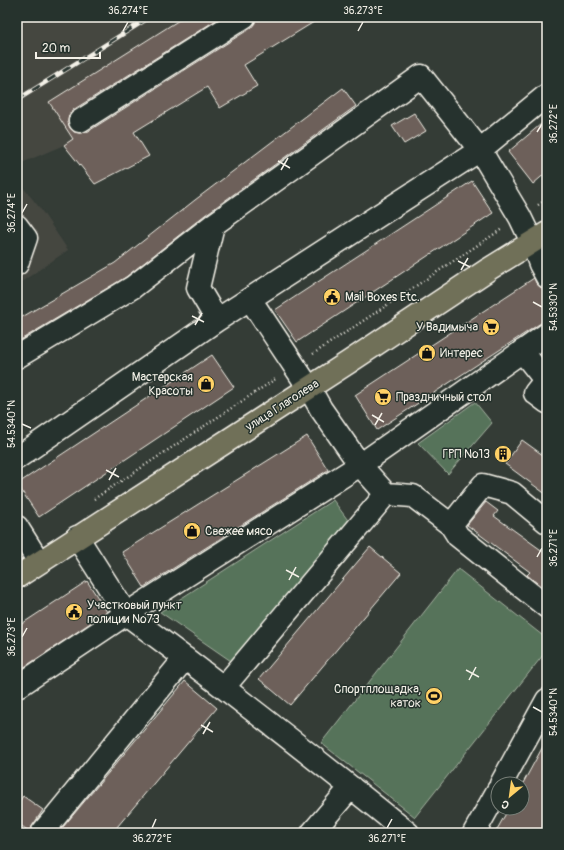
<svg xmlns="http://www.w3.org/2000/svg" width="564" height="850" font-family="Pangolin,sans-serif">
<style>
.built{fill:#454741}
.green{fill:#56735a;stroke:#a5b2a1}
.building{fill:#6d615a;stroke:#f4f1e8}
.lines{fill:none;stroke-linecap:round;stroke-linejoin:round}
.minor-casing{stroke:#f4f1e8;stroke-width:25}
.major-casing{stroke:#f4f1e8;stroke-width:25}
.path{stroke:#f4f1e8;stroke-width:2.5;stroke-dasharray:1 3;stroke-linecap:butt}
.minor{stroke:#26332d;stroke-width:22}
.major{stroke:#706f59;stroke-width:22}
.rail-casing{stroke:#f4f1e8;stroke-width:4.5}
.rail{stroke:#26332d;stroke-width:3;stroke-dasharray:9;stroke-linecap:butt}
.ticks{fill:none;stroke:#f4f1e8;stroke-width:1.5}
.labels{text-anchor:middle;stroke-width:3;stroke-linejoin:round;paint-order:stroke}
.poi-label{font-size:12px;fill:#f4f1e8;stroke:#26332d;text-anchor:start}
.street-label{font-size:12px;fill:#f4f1e8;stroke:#26332d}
.neatline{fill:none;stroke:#f4f1e8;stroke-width:1.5}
.ticks-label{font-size:10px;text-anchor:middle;fill:#f4f1e8}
</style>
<rect width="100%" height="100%" fill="#343c36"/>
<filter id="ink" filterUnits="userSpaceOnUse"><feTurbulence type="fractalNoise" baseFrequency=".025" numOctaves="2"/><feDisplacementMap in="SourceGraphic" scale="8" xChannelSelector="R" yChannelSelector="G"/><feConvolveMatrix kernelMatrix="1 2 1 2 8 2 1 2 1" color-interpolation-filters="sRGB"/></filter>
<g filter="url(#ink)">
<path class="built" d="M17 17H322L244 65 257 86 220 108 207 87 134 132 149 156 95 184 64 145 17 165Z
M17 180 39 207 68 250 17 285Z"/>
<path class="green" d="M475 402 492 423 448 474 418 443Z
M333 500 350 523 231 661 160 612Z
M458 569 547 639V650L415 817 321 743Z"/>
<path class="building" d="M184 17H221L73 110 69 115 68 121 70 128 74 132 80 133 87 132 251 28 255 23 256 17H322L244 65 257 86 220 108 207 87 134 132 149 156 95 184 64 145 73 139 49 102Z
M343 88 356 106 205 215 126 277 17 342V320L115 263 195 200Z
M414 113 426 131 404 144 392 126Z
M547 119V172L533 184 508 152Z
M472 181 493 213 297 342 275 310Z
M534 278 536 283 540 287 543 288 547 295V319L377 430 355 395Z
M212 355 234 387 39 517 17 484Z
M307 436 328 470 144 587 122 552Z
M522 440 547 458V495L505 464Z
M486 502 498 511 494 516 544 552 547 548V591L527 575 530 572 467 525Z
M370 547 401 573 290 705 259 679Z
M87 581 107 612 17 672V627Z
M185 681 217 708 112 833H58Z
M547 739V833H495L509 808H522V785Z
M23 796 43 810 29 831 17 823V805Z"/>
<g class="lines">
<defs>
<path id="minor" d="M80 121 244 17
M17 226 26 238 17 264
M217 320 198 288 213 225 421 76 480 150 520 217 532 242 540 264 547 277
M522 351 545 380
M17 357 133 287 213 225
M547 378 535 393 547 402
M17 458 217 320 480 150 547 95
M386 494 413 496 451 525 458 536 547 607
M451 525 483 485 512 493 547 522
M17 527 39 562
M77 537 126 614 360 465 547 334
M17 687 126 614C222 685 315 758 408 833
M224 687 386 494 360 465 321 409 309 388 250 299
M501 784 547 700
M42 833 185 658
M312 833 351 787
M474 833 498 790"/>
<path id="major" d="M17 577 349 362 489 269 547 233"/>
</defs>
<use href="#minor" class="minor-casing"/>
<use href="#major" class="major-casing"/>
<path class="path" d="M538 205 547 199
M313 354 502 229
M94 499 277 378"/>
<use href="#minor" class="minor"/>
<use href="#major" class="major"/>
<defs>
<path id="rail" d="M17 100 150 17"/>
</defs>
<use href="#rail" class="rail-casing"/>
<use href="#rail" class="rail"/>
</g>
</g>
<path class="ticks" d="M123 31 128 22M358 31 363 22M537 132 542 124M278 161 290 168M281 170 288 158M22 213 27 204M458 261 470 267M461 270 468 258M533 302 542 307M192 316 204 322M195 325 202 313M372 415 384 422M22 424 31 428M375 425 382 413M106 470 119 477M109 480 116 468M537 557 542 548M286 570 299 577M289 580 296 567M22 637 27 628M466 670 479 677M469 680 476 667M533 707 542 712M201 725 213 732M203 734 210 722M152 828 156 819M387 828 392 819"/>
<defs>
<symbol id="civic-disc" viewBox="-11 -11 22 22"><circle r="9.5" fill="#ffd166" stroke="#26332d"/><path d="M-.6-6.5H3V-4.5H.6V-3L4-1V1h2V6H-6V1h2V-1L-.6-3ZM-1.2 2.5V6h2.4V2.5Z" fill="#111"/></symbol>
<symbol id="supermarket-disc" viewBox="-11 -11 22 22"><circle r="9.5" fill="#ffd166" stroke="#26332d"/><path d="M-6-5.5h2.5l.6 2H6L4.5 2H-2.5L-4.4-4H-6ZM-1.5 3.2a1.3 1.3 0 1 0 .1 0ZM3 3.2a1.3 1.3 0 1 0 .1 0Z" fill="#111"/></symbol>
<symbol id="shop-disc" viewBox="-11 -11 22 22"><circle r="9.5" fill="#ffd166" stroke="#26332d"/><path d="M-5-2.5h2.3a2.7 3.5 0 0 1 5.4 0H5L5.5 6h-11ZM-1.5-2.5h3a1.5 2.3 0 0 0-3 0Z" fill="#111"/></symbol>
<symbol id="building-disc" viewBox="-11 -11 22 22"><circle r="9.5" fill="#ffd166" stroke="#26332d"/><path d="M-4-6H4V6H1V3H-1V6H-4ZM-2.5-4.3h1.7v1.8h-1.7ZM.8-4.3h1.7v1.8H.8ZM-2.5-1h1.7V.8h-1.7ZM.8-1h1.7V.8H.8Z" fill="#111"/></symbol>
<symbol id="stadium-disc" viewBox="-11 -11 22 22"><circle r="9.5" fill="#ffd166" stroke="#26332d"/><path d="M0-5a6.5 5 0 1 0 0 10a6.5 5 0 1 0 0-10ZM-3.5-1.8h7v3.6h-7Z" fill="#111"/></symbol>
</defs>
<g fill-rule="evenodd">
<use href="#civic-disc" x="322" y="287" width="20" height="20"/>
<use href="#supermarket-disc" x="481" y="317" width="20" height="20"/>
<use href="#shop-disc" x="417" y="343" width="20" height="20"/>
<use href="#shop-disc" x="196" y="374" width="20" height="20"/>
<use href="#supermarket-disc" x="373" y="387" width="20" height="20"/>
<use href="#building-disc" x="493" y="444" width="20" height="20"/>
<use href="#shop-disc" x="182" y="521" width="20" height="20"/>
<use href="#civic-disc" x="64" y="602" width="20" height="20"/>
<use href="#stadium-disc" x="424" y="686" width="20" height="20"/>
</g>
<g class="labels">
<g class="poi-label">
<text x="345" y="301">Mail Boxes Etc.</text>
<text x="478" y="331" text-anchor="end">У Вадимыча</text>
<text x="440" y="357">Интерес</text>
<text x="193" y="381" text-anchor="end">Мастерская<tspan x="193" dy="14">Красоты</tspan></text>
<text x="396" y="401">Праздничный стол</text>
<text x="490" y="458" text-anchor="end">ГРП №13</text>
<text x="205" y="535">Свежее мясо</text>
<text x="87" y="609">Участковый пункт<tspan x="87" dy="14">полиции №73</tspan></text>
<text x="421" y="693" text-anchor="end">Спортплощадка,<tspan x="421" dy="14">каток</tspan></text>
</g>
<g class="street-label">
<text transform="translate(282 405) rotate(-33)" y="4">улица Глаголева</text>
</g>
</g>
<rect width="564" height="850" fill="none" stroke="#26332d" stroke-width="44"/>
<g transform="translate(510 796) rotate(209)"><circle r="19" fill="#26332d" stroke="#787f78"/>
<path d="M0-3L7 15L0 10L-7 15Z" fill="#ffd166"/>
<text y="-6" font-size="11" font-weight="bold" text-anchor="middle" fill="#f4f1e8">С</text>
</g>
<path d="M36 52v6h64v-6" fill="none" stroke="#f4f1e8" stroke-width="2"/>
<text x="42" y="52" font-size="12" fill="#f4f1e8" stroke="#26332d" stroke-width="3" paint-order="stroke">20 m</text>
<rect x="22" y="22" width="520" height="806" class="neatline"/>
<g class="ticks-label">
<text x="128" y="14">36.274°E</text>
<text x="363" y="14">36.273°E</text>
<text transform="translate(553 124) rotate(-90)" y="4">36.272°E</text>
<text transform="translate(11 213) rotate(-90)" y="4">36.274°E</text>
<text transform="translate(553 307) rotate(-90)" y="4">54.5330°N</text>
<text transform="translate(11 424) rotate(-90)" y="4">54.5340°N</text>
<text transform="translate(553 548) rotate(-90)" y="4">36.271°E</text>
<text transform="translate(11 637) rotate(-90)" y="4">36.273°E</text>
<text transform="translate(553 712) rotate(-90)" y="4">54.5340°N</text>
<text x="152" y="842">36.272°E</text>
<text x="387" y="842">36.271°E</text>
</g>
</svg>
